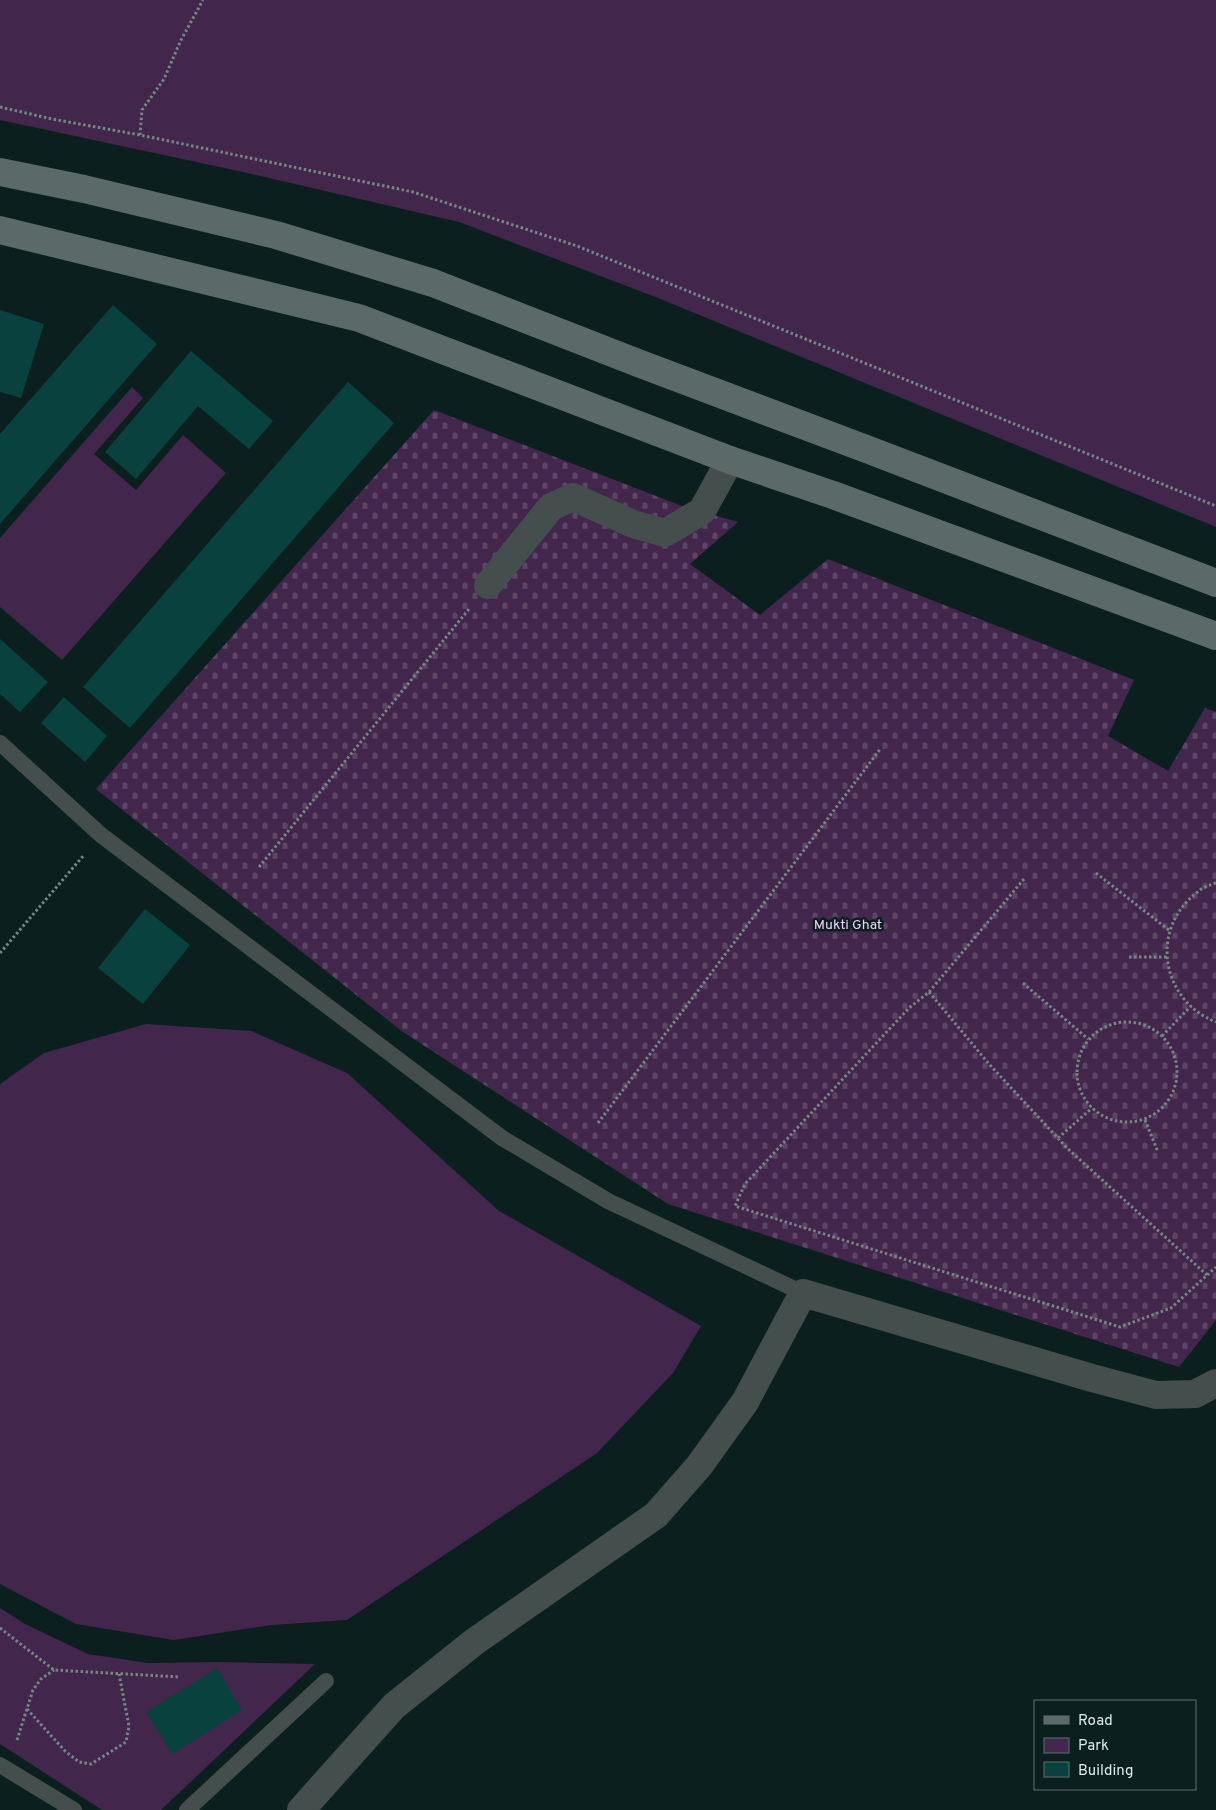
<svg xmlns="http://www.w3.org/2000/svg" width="1216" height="1810" font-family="Overpass,sans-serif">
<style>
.green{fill:#42264b}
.cemetery{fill:url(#cemetery-stones)}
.building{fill:#09413f}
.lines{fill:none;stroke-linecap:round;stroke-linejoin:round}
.path{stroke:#758685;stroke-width:3;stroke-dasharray:2.5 2.5;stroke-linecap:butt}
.lane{stroke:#444e4d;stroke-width:16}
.street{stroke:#444e4d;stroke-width:28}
.secondary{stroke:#5b6a69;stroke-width:28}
.labels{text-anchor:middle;stroke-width:5;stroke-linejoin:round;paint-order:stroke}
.park-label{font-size:14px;fill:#f2cffe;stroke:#0b201e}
</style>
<defs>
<pattern id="cemetery-stones" width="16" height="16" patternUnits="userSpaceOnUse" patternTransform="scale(1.25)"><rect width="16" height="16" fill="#42264b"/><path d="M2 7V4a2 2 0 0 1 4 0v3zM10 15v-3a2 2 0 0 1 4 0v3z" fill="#5d4665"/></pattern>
</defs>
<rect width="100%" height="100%" fill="#0b201e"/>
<path class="green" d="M0 0H1216V527L658 298 459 222 243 172 0 120Z
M132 387 143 398 94 454 136 490 183 435 226 473 62 660 0 607V538Z
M146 1024 251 1031 347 1073 499 1211 701 1326 673 1373 597 1453 347 1620 271 1625 174 1640 76 1624 0 1584V1084L44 1053Z
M0 1608 25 1624 88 1654 148 1663 215 1662 315 1664 161 1810H102L0 1744Z"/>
<path class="cemetery" d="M434 410 682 506 738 522 690 564 760 615 828 559 1134 680 1108 736 1168 771 1205 708 1216 712V1320L1179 1367 668 1204 403 1032 96 789Z"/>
<path class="building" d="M113 305 157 344 0 524V434Z
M0 310 44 324 21 398 0 392Z
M191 351 273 421 249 449 198 406 136 479 105 452Z
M348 382 394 423 130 728 83 687Z
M0 639 48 682 20 712 0 694Z
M64 697 107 736 85 762 41 723Z
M145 909 190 945 143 1004 98 968Z
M217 1668 242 1710 172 1754 146 1712Z"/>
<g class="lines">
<path class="path" d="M0 107 52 119 140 135 413 192 577 246 1216 506
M140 135 142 110 164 79 181 40 203 0
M259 867 469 609
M1096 873 1170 931
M1024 879 929 992 909 1008 745 1184 735 1206 1120 1327 1171 1308 1216 1267
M1216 883C1210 885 1203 887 1199 891 1149 927 1160 1000 1216 1022
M0 953 84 855
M1129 957H1167
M1023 983 1088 1039
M929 992 989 1064 1067 1148 1207 1275
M1077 1072a50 50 0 1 1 100 0a50 50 0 1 1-100 0Z
M1162 1036 1191 1006
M1145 1120 1158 1152
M598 1123 881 748
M1058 1138 1092 1108
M0 1628 54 1670 180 1677
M27 1709 65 1751 79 1762 91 1764 126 1742 129 1726 119 1674
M17 1740 33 1690 41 1679 54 1670"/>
<path class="lane" d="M0 743 101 835 502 1138 608 1201 803 1293
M0 1765 74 1810
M187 1810 326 1681"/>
<path class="street" d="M488 585 551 507 573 497 633 524 665 533 702 511 730 460
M301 1810 394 1706 474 1642 656 1515 699 1466 745 1402 803 1293 1092 1378 1156 1395 1195 1394 1216 1383"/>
<path class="secondary" d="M0 172 84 189 276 235 433 283 638 363 869 450 1216 583
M0 230 359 318 730 460 833 495 1216 636"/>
</g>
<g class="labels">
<g class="park-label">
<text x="848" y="929">Mukti Ghat</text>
</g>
</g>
<rect x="1034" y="1700" width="162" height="90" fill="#0b201e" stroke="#5f716f"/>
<rect x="1044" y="1716" width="25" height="8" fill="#5b6a69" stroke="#5f716f"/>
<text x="1078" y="1725" font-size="15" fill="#ddeae9">Road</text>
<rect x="1044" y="1738" width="25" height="15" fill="#42264b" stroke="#5f716f"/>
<text x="1078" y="1750" font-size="15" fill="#ddeae9">Park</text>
<rect x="1044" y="1762" width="25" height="15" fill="#09413f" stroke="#5f716f"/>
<text x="1078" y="1775" font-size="15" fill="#ddeae9">Building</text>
</svg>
